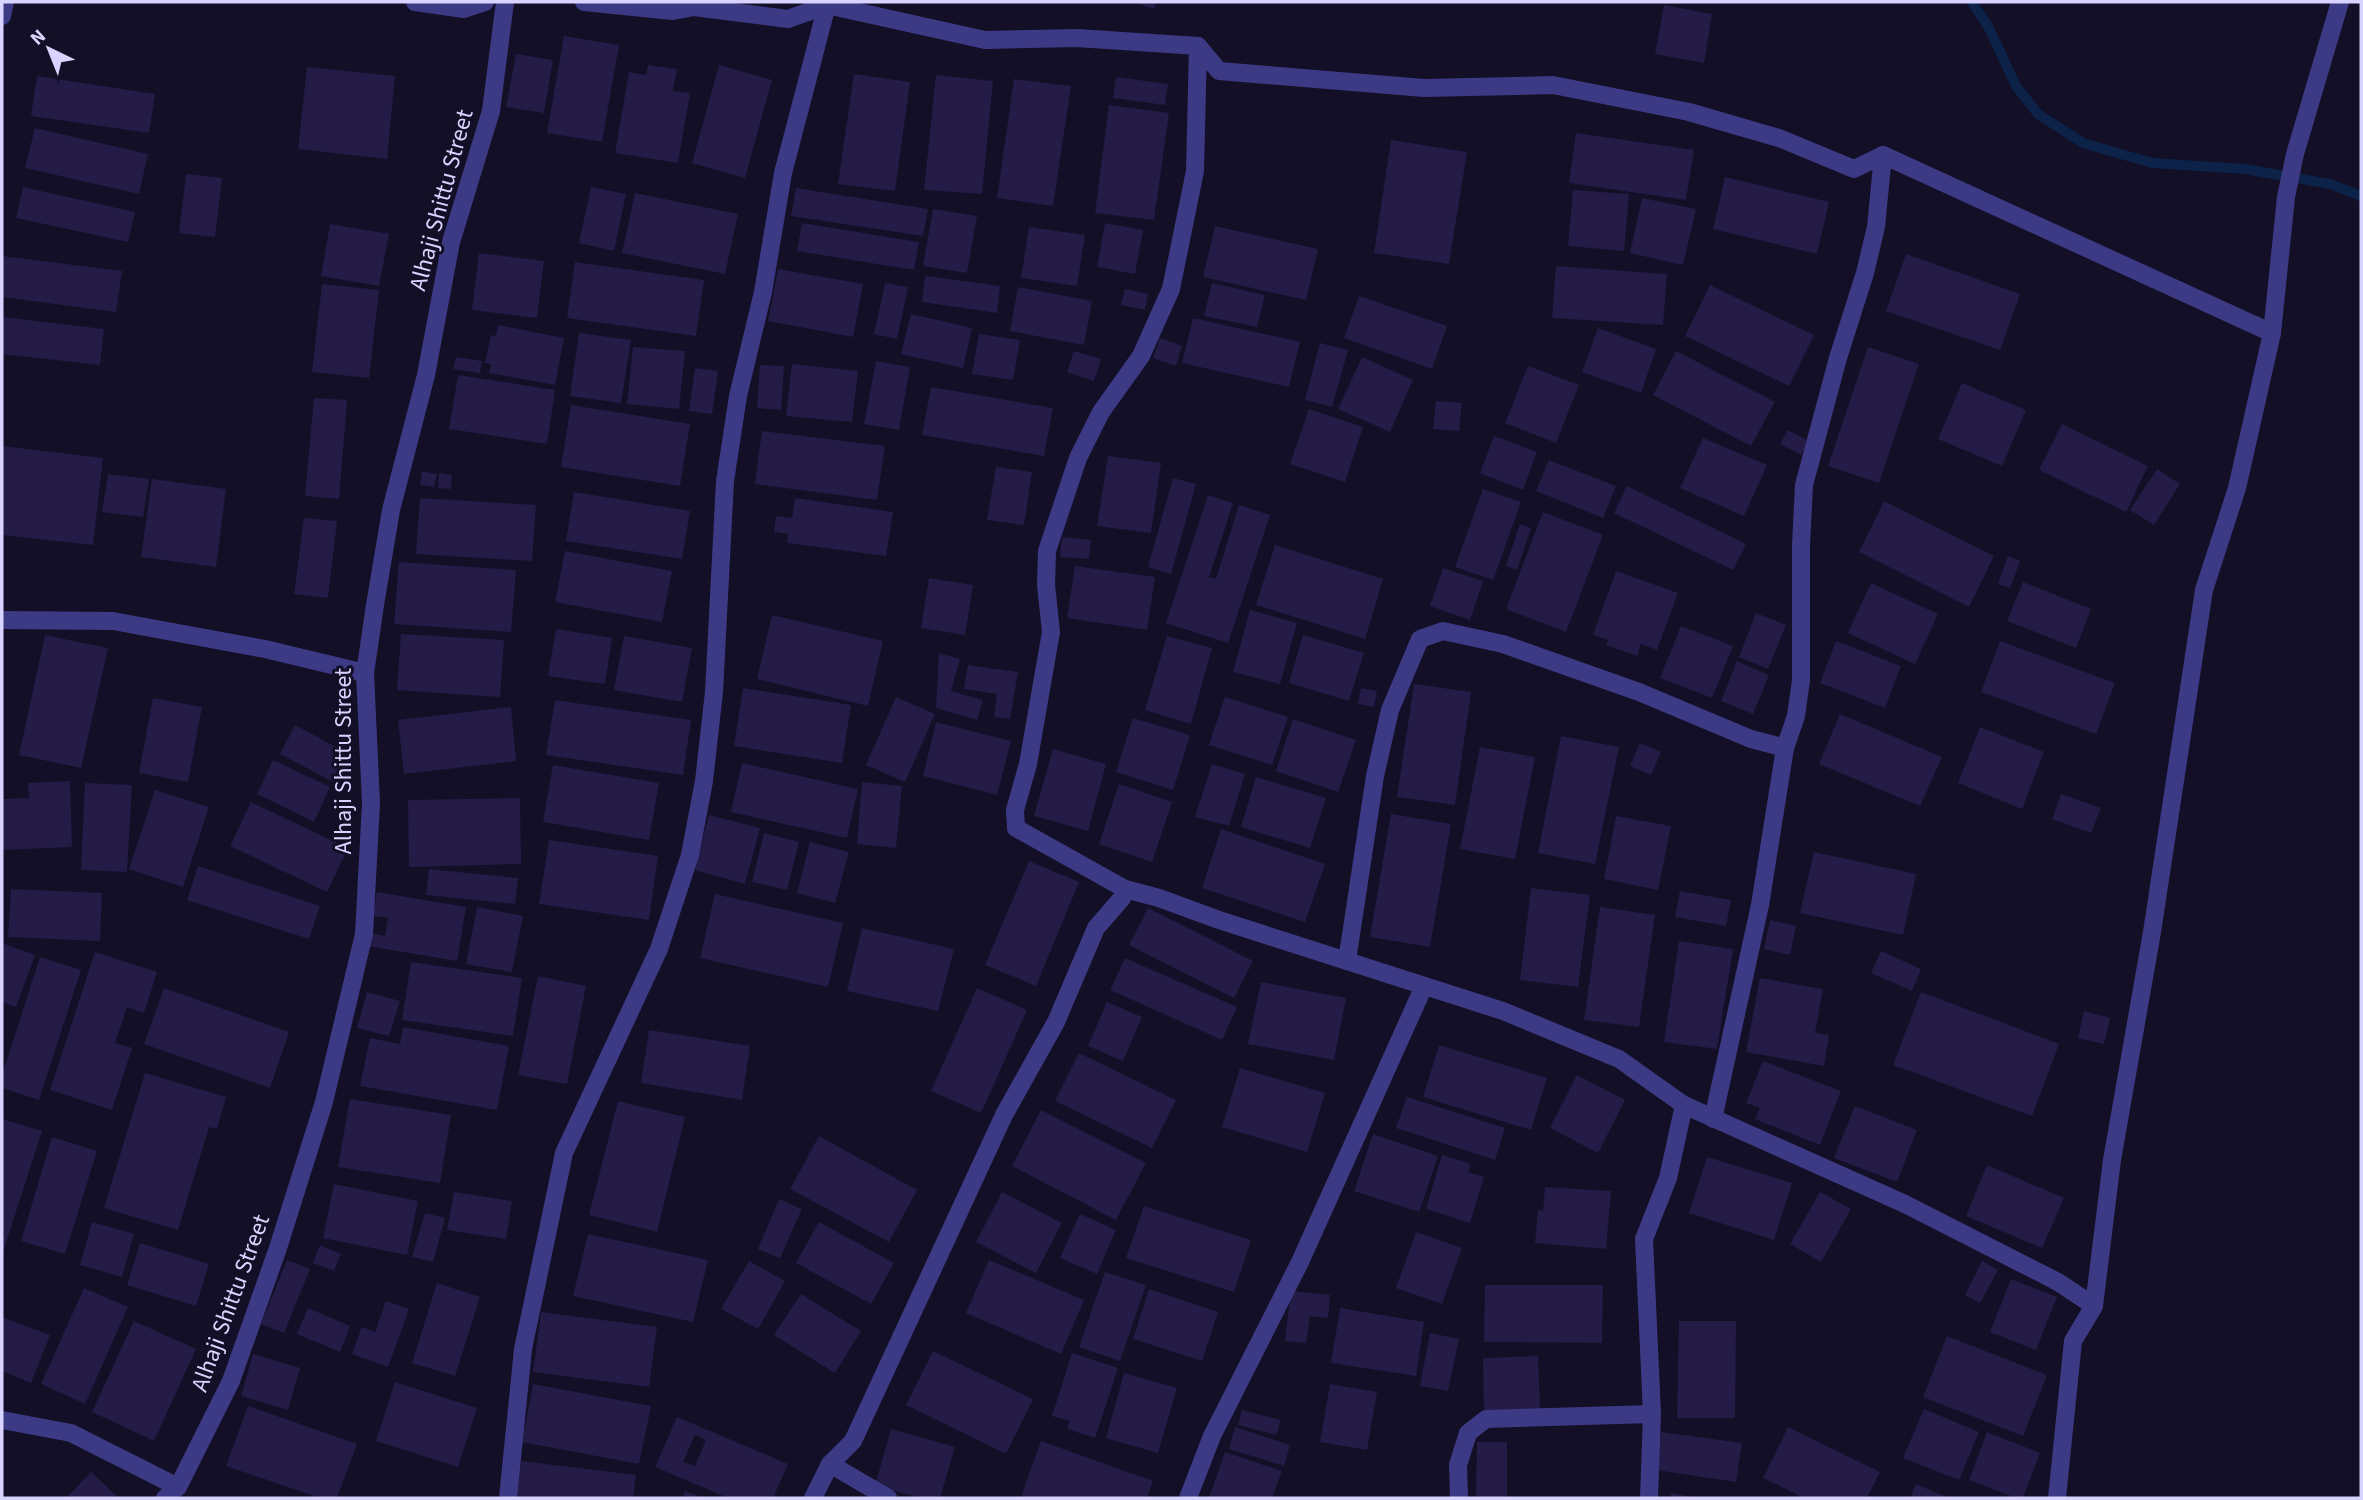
<svg xmlns="http://www.w3.org/2000/svg" width="2363" height="1500" font-family="'Source Sans 3',sans-serif">
<rect width="100%" height="100%" fill="#130f26"/>
<g fill="none" stroke-linecap="round" stroke-linejoin="round">
<polyline stroke="#0c2248" stroke-width="10" points="1972,2 1989,28 2016,86 2038,114 2083,143 2152,163 2245,169 2330,184 2361,196"/>
</g>
<g fill="#241b47" fill-rule="evenodd">
<polygon points="1133,2 1156,2 1154,9"/>
<polygon points="1664,5 1712,14 1704,63 1655,54"/>
<polygon points="564,36 619,45 602,142 547,133"/>
<polygon points="516,54 553,60 544,113 506,107"/>
<polygon points="648,65 677,69 673,91 690,93 678,163 615,153 629,72 646,75"/>
<polygon points="719,65 772,80 745,178 692,163"/>
<polygon points="307,67 395,76 387,159 298,149"/>
<polygon points="854,74 910,82 895,191 838,184"/>
<polygon points="936,75 993,81 982,194 924,190"/>
<polygon points="37,76 155,94 149,133 31,116"/>
<polygon points="1116,77 1168,84 1165,105 1113,98"/>
<polygon points="1014,79 1071,86 1053,206 997,198"/>
<polygon points="1109,105 1169,113 1154,220 1095,213"/>
<polygon points="35,128 148,154 139,194 25,168"/>
<polygon points="1576,133 1694,150 1686,200 1569,183"/>
<polygon points="1391,140 1467,152 1449,264 1374,253"/>
<polygon points="186,174 222,178 215,237 179,233"/>
<polygon points="1725,177 1829,202 1817,254 1713,229"/>
<polygon points="23,187 135,212 128,242 16,218"/>
<polygon points="591,187 626,194 614,251 579,243"/>
<polygon points="796,188 928,209 923,236 791,216"/>
<polygon points="1573,190 1629,194 1624,251 1568,246"/>
<polygon points="635,193 738,214 725,274 622,253"/>
<polygon points="1642,198 1696,209 1683,265 1630,253"/>
<polygon points="933,209 977,216 967,273 923,266"/>
<polygon points="802,223 919,242 914,270 797,251"/>
<polygon points="1105,223 1143,230 1135,274 1097,267"/>
<polygon points="330,224 389,234 379,286 321,276"/>
<polygon points="1215,226 1318,249 1306,300 1203,277"/>
<polygon points="1029,227 1085,235 1077,286 1021,278"/>
<polygon points="479,253 544,261 537,318 472,310"/>
<polygon points="1906,254 2020,294 2000,350 1886,311"/>
<polygon points="2,256 122,271 116,312 2,297"/>
<polygon points="575,262 704,280 696,336 567,318"/>
<polygon points="1556,266 1667,274 1663,325 1552,318"/>
<polygon points="778,269 863,284 853,337 768,321"/>
<polygon points="925,276 1000,286 997,313 922,302"/>
<polygon points="885,283 908,287 897,339 874,334"/>
<polygon points="1212,283 1265,295 1257,327 1204,316"/>
<polygon points="322,284 379,290 369,378 312,372"/>
<polygon points="1710,285 1814,335 1789,386 1685,336"/>
<polygon points="1018,287 1092,301 1084,345 1010,331"/>
<polygon points="1125,289 1148,294 1145,310 1121,305"/>
<polygon points="1359,296 1447,326 1432,369 1344,338"/>
<polygon points="911,314 972,328 963,368 901,354"/>
<polygon points="2,317 104,329 100,365 2,354"/>
<polygon points="1193,318 1300,342 1289,387 1182,363"/>
<polygon points="498,325 564,338 555,385 489,373 491,364 485,363 491,335 496,336"/>
<polygon points="1598,328 1656,349 1641,393 1582,372"/>
<polygon points="579,333 631,340 621,403 570,396"/>
<polygon points="979,334 1020,340 1013,380 972,374"/>
<polygon points="1160,338 1182,346 1176,366 1153,358"/>
<polygon points="1320,343 1348,350 1332,407 1305,400"/>
<polygon points="633,347 685,351 679,409 627,404"/>
<polygon points="1868,347 1919,364 1879,483 1828,466"/>
<polygon points="1074,351 1101,359 1094,381 1067,372"/>
<polygon points="1676,351 1775,402 1751,446 1653,395"/>
<polygon points="456,357 482,361 480,373 453,369"/>
<polygon points="1362,357 1413,380 1390,432 1338,409"/>
<polygon points="876,361 910,367 899,430 864,424"/>
<polygon points="792,364 858,371 852,422 786,416"/>
<polygon points="760,365 784,366 781,410 757,408"/>
<polygon points="1528,366 1579,385 1556,443 1505,423"/>
<polygon points="695,368 718,371 712,414 689,411"/>
<polygon points="458,375 555,390 547,444 449,429"/>
<polygon points="1962,383 2026,410 2002,466 1938,439"/>
<polygon points="931,387 1053,408 1044,456 922,435"/>
<polygon points="314,398 347,400 339,499 305,496"/>
<polygon points="1436,401 1462,403 1459,431 1433,429"/>
<polygon points="571,405 690,424 680,486 561,467"/>
<polygon points="1309,409 1363,427 1345,482 1290,464"/>
<polygon points="2062,424 2148,466 2126,512 2039,470"/>
<polygon points="1788,430 1809,441 1801,455 1780,444"/>
<polygon points="762,431 885,446 877,500 755,484"/>
<polygon points="1494,436 1537,452 1523,490 1480,473"/>
<polygon points="1703,438 1767,465 1744,516 1680,488"/>
<polygon points="2,446 103,458 93,545 2,535"/>
<polygon points="1108,456 1161,463 1151,533 1097,526"/>
<polygon points="1549,460 1616,486 1603,518 1536,491"/>
<polygon points="996,467 1032,472 1024,525 987,520"/>
<polygon points="2157,469 2180,484 2154,525 2130,510"/>
<polygon points="422,471 437,474 434,487 420,485"/>
<polygon points="439,473 452,475 451,489 438,488"/>
<polygon points="108,474 149,479 143,517 102,512"/>
<polygon points="1173,478 1196,484 1171,574 1148,567"/>
<polygon points="152,479 226,489 216,567 141,557"/>
<polygon points="1627,486 1746,544 1733,570 1614,513"/>
<polygon points="1483,489 1521,502 1493,580 1455,567"/>
<polygon points="574,492 690,511 682,559 566,541"/>
<polygon points="1208,495 1233,503 1209,577 1216,579 1239,505 1270,515 1228,643 1166,623"/>
<polygon points="420,498 536,505 532,561 416,554"/>
<polygon points="795,498 893,512 886,556 787,543 788,534 774,532 776,516 792,518"/>
<polygon points="1884,501 1994,556 1969,607 1859,552"/>
<polygon points="1543,512 1603,535 1566,632 1506,609"/>
<polygon points="304,518 337,521 328,598 294,594"/>
<polygon points="1520,524 1531,528 1517,570 1506,566"/>
<polygon points="1062,537 1091,540 1089,559 1060,557"/>
<polygon points="1275,545 1383,579 1365,639 1256,605"/>
<polygon points="565,551 672,571 662,622 555,602"/>
<polygon points="2008,556 2020,561 2010,588 1998,584"/>
<polygon points="399,562 516,570 511,632 394,624"/>
<polygon points="1075,566 1155,577 1147,630 1067,618"/>
<polygon points="1443,568 1483,581 1470,620 1430,606"/>
<polygon points="1616,571 1678,593 1657,650 1641,644 1637,656 1606,645 1608,640 1593,635"/>
<polygon points="929,578 973,585 965,635 921,628"/>
<polygon points="2023,582 2091,609 2076,648 2007,621"/>
<polygon points="1871,583 1938,614 1915,664 1848,633"/>
<polygon points="1250,610 1297,623 1280,684 1233,672"/>
<polygon points="1756,613 1786,625 1768,669 1739,657"/>
<polygon points="772,615 883,641 868,706 757,679"/>
<polygon points="1681,626 1733,646 1712,698 1660,678"/>
<polygon points="556,629 612,638 605,684 548,676"/>
<polygon points="401,634 504,640 500,697 397,690"/>
<polygon points="45,635 108,648 81,768 19,755"/>
<polygon points="1303,635 1364,653 1349,701 1289,683"/>
<polygon points="624,636 692,648 682,702 614,690"/>
<polygon points="1167,636 1212,648 1191,724 1145,710"/>
<polygon points="1836,641 1901,666 1885,708 1820,683"/>
<polygon points="2000,641 2115,683 2096,734 1981,692"/>
<polygon points="939,653 960,659 951,691 983,700 977,720 936,708"/>
<polygon points="1737,661 1769,675 1753,714 1721,701"/>
<polygon points="968,665 1018,672 1010,719 994,717 997,694 964,689"/>
<polygon points="1414,684 1471,692 1455,805 1397,797"/>
<polygon points="743,688 851,705 842,763 734,746"/>
<polygon points="1361,688 1377,691 1374,707 1358,704"/>
<polygon points="896,697 935,714 905,782 866,765"/>
<polygon points="1225,697 1288,717 1272,765 1209,745"/>
<polygon points="153,698 202,707 188,782 139,773"/>
<polygon points="555,700 691,720 683,775 546,755"/>
<polygon points="511,707 516,761 404,774 398,720"/>
<polygon points="1840,714 1942,757 1920,806 1819,764"/>
<polygon points="1133,718 1190,735 1173,790 1116,772"/>
<polygon points="1293,719 1356,740 1338,792 1276,771"/>
<polygon points="936,722 1011,741 997,795 923,776"/>
<polygon points="295,725 351,755 335,783 280,754"/>
<polygon points="1980,727 2044,752 2022,809 1958,783"/>
<polygon points="1561,736 1619,747 1595,864 1538,853"/>
<polygon points="1640,743 1661,752 1651,775 1630,766"/>
<polygon points="1480,747 1535,757 1515,859 1460,849"/>
<polygon points="1053,749 1106,764 1088,831 1034,816"/>
<polygon points="273,760 330,787 314,822 257,794"/>
<polygon points="742,763 858,789 847,838 731,812"/>
<polygon points="1212,764 1245,774 1229,826 1195,817"/>
<polygon points="553,765 659,783 649,840 543,822"/>
<polygon points="1256,777 1326,798 1310,848 1241,827"/>
<polygon points="70,781 72,847 2,850 2,799 29,798 28,783"/>
<polygon points="862,782 902,786 896,848 857,844"/>
<polygon points="85,783 132,785 127,872 81,870"/>
<polygon points="1119,784 1172,802 1152,862 1099,844"/>
<polygon points="155,790 209,807 183,887 129,869"/>
<polygon points="2061,794 2101,808 2091,833 2052,819"/>
<polygon points="520,798 521,864 409,867 408,800"/>
<polygon points="251,802 348,848 327,892 230,846"/>
<polygon points="1391,814 1451,824 1430,947 1370,937"/>
<polygon points="709,815 760,828 745,884 695,870"/>
<polygon points="1616,816 1671,826 1658,890 1604,879"/>
<polygon points="1221,829 1325,864 1305,922 1202,888"/>
<polygon points="764,833 799,842 787,890 752,882"/>
<polygon points="549,840 658,856 649,920 539,904"/>
<polygon points="810,842 849,852 835,903 797,893"/>
<polygon points="1814,852 1916,874 1903,935 1800,913"/>
<polygon points="1029,861 1079,882 1036,986 985,965"/>
<polygon points="198,866 320,906 309,939 187,900"/>
<polygon points="429,869 518,878 515,904 426,895"/>
<polygon points="1531,888 1590,895 1578,987 1520,980"/>
<polygon points="11,889 102,893 100,941 8,937"/>
<polygon points="1680,891 1731,900 1726,926 1675,917"/>
<polygon points="377,892 466,907 457,961 367,946 369,933 385,936 388,918 373,916"/>
<polygon points="715,894 843,923 828,987 700,958"/>
<polygon points="477,907 523,916 512,972 466,964"/>
<polygon points="1600,907 1655,915 1639,1027 1584,1020"/>
<polygon points="1148,908 1253,961 1234,998 1129,945"/>
<polygon points="1770,920 1796,926 1790,955 1764,949"/>
<polygon points="862,928 954,949 938,1011 847,991"/>
<polygon points="1679,941 1733,949 1717,1049 1664,1042"/>
<polygon points="2,943 35,955 16,1007 2,1002"/>
<polygon points="1881,951 1921,969 1912,991 1871,973"/>
<polygon points="95,952 157,972 144,1013 127,1007 115,1043 132,1048 112,1110 50,1090"/>
<polygon points="40,957 81,970 39,1100 2,1088 2,1075"/>
<polygon points="1125,958 1237,1007 1222,1040 1110,990"/>
<polygon points="411,962 522,978 513,1036 402,1020"/>
<polygon points="538,976 586,986 567,1084 518,1075"/>
<polygon points="1760,978 1823,989 1815,1033 1829,1035 1824,1066 1746,1052"/>
<polygon points="1261,982 1346,998 1334,1060 1248,1044"/>
<polygon points="164,988 289,1032 270,1088 144,1044"/>
<polygon points="977,988 1027,1010 981,1113 931,1091"/>
<polygon points="367,992 400,1001 389,1036 357,1028"/>
<polygon points="1921,992 2059,1044 2032,1116 1893,1065"/>
<polygon points="1107,1002 1142,1017 1123,1061 1088,1046"/>
<polygon points="2084,1011 2110,1018 2104,1044 2078,1038"/>
<polygon points="403,1027 509,1046 497,1110 360,1086 370,1038 400,1044"/>
<polygon points="649,1030 750,1046 742,1100 641,1083"/>
<polygon points="1439,1045 1547,1078 1531,1130 1423,1097"/>
<polygon points="1079,1053 1176,1100 1152,1148 1055,1101"/>
<polygon points="1763,1061 1841,1091 1820,1145 1755,1119 1760,1108 1746,1103"/>
<polygon points="1240,1068 1325,1093 1307,1152 1222,1127"/>
<polygon points="145,1073 226,1097 217,1129 209,1127 178,1230 104,1208"/>
<polygon points="1577,1075 1625,1100 1598,1153 1550,1128"/>
<polygon points="1407,1097 1505,1128 1495,1160 1396,1128"/>
<polygon points="350,1099 451,1115 440,1183 338,1167"/>
<polygon points="618,1101 685,1117 657,1232 589,1215"/>
<polygon points="1855,1106 1917,1130 1897,1182 1834,1158"/>
<polygon points="1041,1110 1146,1163 1116,1220 1012,1166"/>
<polygon points="2,1119 42,1131 2,1255"/>
<polygon points="1373,1134 1438,1156 1419,1212 1354,1191"/>
<polygon points="819,1136 917,1190 889,1242 790,1189"/>
<polygon points="52,1137 97,1151 65,1254 21,1241"/>
<polygon points="1442,1155 1471,1164 1468,1172 1484,1177 1470,1223 1426,1209"/>
<polygon points="1707,1157 1792,1183 1774,1240 1689,1213"/>
<polygon points="1987,1165 2064,1198 2042,1248 1966,1216"/>
<polygon points="334,1184 418,1201 407,1255 323,1238"/>
<polygon points="1545,1187 1611,1191 1606,1249 1535,1243 1538,1210 1543,1211"/>
<polygon points="454,1192 512,1201 506,1239 447,1230"/>
<polygon points="1002,1192 1062,1223 1036,1273 976,1242"/>
<polygon points="1820,1192 1851,1209 1821,1262 1790,1244"/>
<polygon points="779,1199 802,1209 780,1258 758,1249"/>
<polygon points="1144,1206 1251,1240 1234,1292 1126,1258"/>
<polygon points="425,1213 445,1218 433,1262 412,1257"/>
<polygon points="1080,1214 1116,1230 1097,1274 1060,1258"/>
<polygon points="92,1222 134,1234 122,1277 80,1265"/>
<polygon points="819,1222 894,1263 871,1304 796,1263"/>
<polygon points="1416,1232 1462,1248 1442,1304 1396,1288"/>
<polygon points="588,1234 708,1260 693,1322 573,1296"/>
<polygon points="140,1243 209,1264 196,1306 127,1285"/>
<polygon points="320,1245 341,1254 334,1271 313,1263"/>
<polygon points="287,1260 310,1269 284,1333 261,1324"/>
<polygon points="989,1260 1084,1300 1061,1354 966,1313"/>
<polygon points="749,1261 785,1281 758,1329 721,1309"/>
<polygon points="1982,1261 1998,1270 1980,1303 1965,1295"/>
<polygon points="1105,1272 1146,1285 1120,1361 1079,1347"/>
<polygon points="2011,1279 2057,1297 2036,1350 1990,1332"/>
<polygon points="437,1283 480,1297 455,1376 412,1363"/>
<polygon points="1485,1285 1603,1285 1602,1343 1484,1342"/>
<polygon points="84,1288 128,1307 85,1404 41,1384"/>
<polygon points="1149,1289 1218,1312 1202,1361 1133,1339"/>
<polygon points="1291,1291 1330,1295 1328,1318 1310,1316 1306,1343 1285,1341"/>
<polygon points="801,1294 861,1331 835,1373 774,1335"/>
<polygon points="386,1301 409,1309 388,1367 352,1354 362,1327 375,1332"/>
<polygon points="308,1308 350,1326 340,1352 297,1334"/>
<polygon points="1340,1308 1424,1322 1416,1376 1331,1363"/>
<polygon points="541,1312 657,1327 649,1387 533,1372"/>
<polygon points="2,1317 50,1335 31,1383 2,1371"/>
<polygon points="134,1321 196,1349 154,1441 92,1412"/>
<polygon points="1679,1321 1736,1321 1735,1418 1677,1418"/>
<polygon points="1430,1333 1459,1339 1448,1391 1420,1386"/>
<polygon points="1947,1336 2047,1375 2023,1436 1923,1397"/>
<polygon points="933,1351 1033,1399 1006,1454 906,1405"/>
<polygon points="1072,1353 1118,1368 1095,1438 1067,1429 1070,1421 1052,1416"/>
<polygon points="253,1354 300,1368 288,1410 241,1396"/>
<polygon points="1538,1356 1540,1409 1484,1411 1483,1358"/>
<polygon points="1124,1373 1177,1388 1158,1453 1106,1438"/>
<polygon points="395,1382 477,1408 458,1467 376,1441"/>
<polygon points="533,1384 651,1406 639,1464 522,1442"/>
<polygon points="1330,1384 1377,1392 1367,1450 1320,1442"/>
<polygon points="248,1406 357,1444 337,1498 320,1498 226,1466"/>
<polygon points="1924,1409 1979,1432 1959,1480 1903,1458"/>
<polygon points="1242,1410 1281,1420 1276,1435 1238,1425"/>
<path d="M677,1417l111,47 -15,34h-45l-73,-31zM695,1435l11,5 -11,26 -12,-4z"/>
<polygon points="1235,1427 1290,1445 1284,1466 1229,1449"/>
<polygon points="1788,1427 1880,1472 1867,1498 1804,1498 1763,1478"/>
<polygon points="891,1429 955,1447 940,1498 921,1498 875,1486"/>
<polygon points="1661,1432 1742,1443 1736,1482 1656,1470"/>
<polygon points="1987,1432 2040,1453 2023,1498 2016,1498 1969,1480"/>
<polygon points="1041,1441 1153,1481 1147,1498 1021,1497"/>
<polygon points="1477,1442 1507,1442 1507,1498 1476,1498"/>
<polygon points="1225,1452 1282,1471 1272,1498 1209,1498"/>
<polygon points="521,1461 636,1475 633,1498 517,1498"/>
<polygon points="91,1472 119,1498 66,1498"/>
<polygon points="1916,1484 1949,1498 1910,1498"/>
<polygon points="685,1491 703,1498 682,1498"/>
<polygon points="1671,1493 1693,1497 1693,1498 1670,1498"/>
</g>
<g fill="none" stroke-linecap="round" stroke-linejoin="round">
<g stroke="#3d3a85" stroke-width="18">
<polyline points="415,2 464,9 485,2"/>
<polyline points="584,2 673,11 694,7 788,19 827,5 985,40 1077,38 1198,46 1195,171 1171,289 1141,356 1101,412 1078,458 1047,551 1046,585 1051,632 1028,764 1015,810 1016,828 1125,889"/>
<polyline points="2,16 5,2"/>
<polyline points="1198,46 1219,71 1424,88 1553,85 1689,112 1779,138 1854,169 1883,155 2272,333"/>
<polyline points="2,620 113,621 265,649 365,673"/>
<polyline points="1347,961 1375,776 1390,710 1420,639 1443,631 1503,644 1639,692 1751,739 1785,748"/>
<polyline points="1713,1119 1760,905 1785,748 1796,716 1801,680 1801,545 1804,485 1838,358 1865,273 1876,227 1883,155"/>
<polyline points="2094,1306 2112,1160 2152,932 2204,590 2237,488 2272,333 2286,197 2295,154 2340,2"/>
<polyline points="2,1420 71,1433 178,1487"/>
<polyline points="830,1464 888,1498"/>
<polyline points="165,1498 178,1487 231,1381 278,1248 324,1102 364,934 371,803 365,673 375,605 391,510 426,375 451,242 491,111 505,2"/>
<polyline points="508,1498 523,1349 564,1153 659,949 690,855 704,781 714,692 725,481 738,396 763,292 783,173 827,5"/>
<polyline points="813,1498 830,1464 853,1441 1004,1115 1056,1022 1096,928 1122,898 1125,889 1159,898 1219,920 1503,1011 1619,1059 1684,1105 1905,1204 2058,1282 2094,1306 2073,1341 2057,1498"/>
<polyline points="1188,1498 1212,1436 1300,1262 1424,986"/>
<polyline points="1459,1498 1458,1465 1468,1433 1486,1419 1652,1414"/>
<polyline points="1649,1498 1652,1414 1644,1239 1668,1178 1684,1105"/>
</g>
</g>
<g text-anchor="middle" stroke-width="6" stroke-linejoin="round" paint-order="stroke">
<g font-size="24" fill="#d9d4ff" stroke="#130f26">
<text transform="translate(441 200) rotate(-75)" y="8">Alhaji Shittu Street</text>
<text transform="translate(343 761) rotate(-90)" y="8">Alhaji Shittu Street</text>
<text transform="translate(230 1303) rotate(-70)" y="8">Alhaji Shittu Street</text>
</g>
</g>
<rect width="2363" height="1500" fill="none" stroke="#d9d4ff" stroke-width="7"/>
<g transform="translate(49 49) rotate(317)" stroke="#130f26" stroke-width="5" paint-order="stroke">
<path d="M0-5L12 26L0 18L-12 26Z" fill="#d9d4ff"/>
<text y="-10" font-size="19" font-weight="bold" text-anchor="middle" fill="#d9d4ff">N</text>
</g>
</svg>
